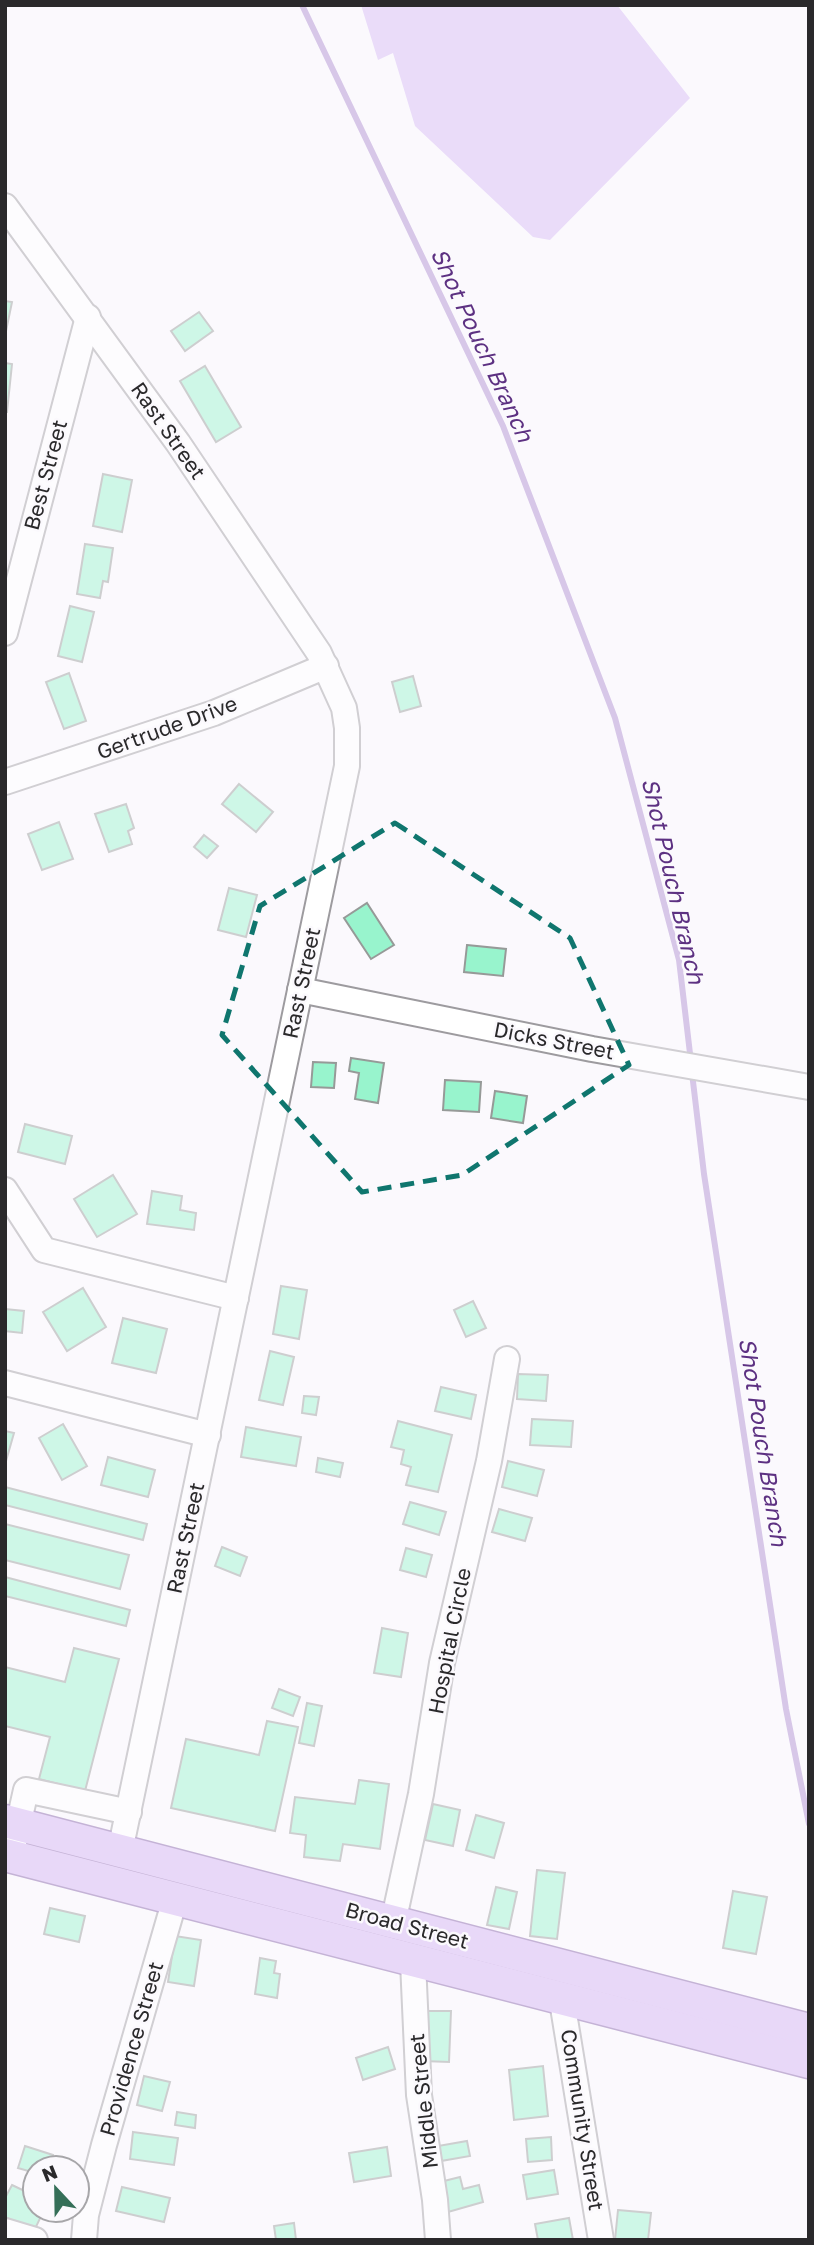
<svg xmlns="http://www.w3.org/2000/svg" width="814" height="2245" font-family="'Golos Text',sans-serif">
<rect width="100%" height="100%" fill="#fbf9fd"/>
<polygon fill="#d4b8f4" points="361,5 617,5 690,98 550,240 533,237 415,126 393,53 378,60"/>
<g fill="none" stroke-linecap="round" stroke-linejoin="round">
<g stroke="#ab8ace" stroke-width="6">
<polyline points="302,5 503,426 615,718 679,960 691,1062"/>
<polyline points="692,1073 704,1174 786,1709 809,1824"/>
</g>
</g>
<g fill="#98f4cd" stroke="#969a98" stroke-width="2">
<polygon points="5,301 12,302 5,336"/>
<polygon points="199,312 213,331 185,351 171,331"/>
<polygon points="5,363 12,364 7,412 5,412"/>
<polygon points="205,366 241,427 216,442 180,381"/>
<polygon points="103,474 132,480 122,532 93,526"/>
<polygon points="85,544 113,548 108,582 103,581 100,598 77,594"/>
<polygon points="70,606 94,612 82,662 58,656"/>
<polygon points="69,673 86,721 64,729 46,682"/>
<polygon points="413,676 421,706 400,712 392,682"/>
<polygon points="239,784 273,812 256,832 222,804"/>
<polygon points="126,804 134,828 128,831 132,844 109,852 95,814"/>
<polygon points="59,822 73,859 42,870 28,834"/>
<polygon points="204,835 218,846 207,858 194,847"/>
<polygon points="229,888 257,895 246,937 218,930"/>
<polygon points="367,903 394,945 371,959 344,918"/>
<polygon points="467,945 506,949 503,976 464,972"/>
<polygon points="351,1058 384,1063 378,1103 355,1099 359,1073 349,1071"/>
<polygon points="313,1062 336,1063 334,1088 311,1087"/>
<polygon points="445,1080 481,1082 479,1112 443,1110"/>
<polygon points="495,1091 527,1096 523,1123 491,1118"/>
<polygon points="25,1124 72,1136 65,1164 18,1152"/>
<polygon points="113,1175 137,1214 97,1237 74,1199"/>
<polygon points="152,1191 182,1196 180,1210 196,1213 194,1230 147,1224"/>
<polygon points="281,1286 307,1290 299,1339 273,1334"/>
<polygon points="83,1288 106,1327 67,1351 43,1312"/>
<polygon points="473,1301 486,1328 466,1337 454,1310"/>
<polygon points="5,1309 24,1311 22,1333 5,1331"/>
<polygon points="123,1318 167,1329 156,1373 112,1363"/>
<polygon points="270,1351 294,1357 283,1405 259,1400"/>
<polygon points="518,1374 548,1375 546,1401 517,1399"/>
<polygon points="441,1387 476,1395 471,1419 435,1411"/>
<polygon points="304,1396 319,1397 316,1415 302,1413"/>
<polygon points="532,1419 573,1421 571,1447 530,1445"/>
<polygon points="398,1421 452,1435 438,1492 406,1485 411,1467 401,1464 404,1450 391,1447"/>
<polygon points="63,1424 87,1466 62,1480 39,1438"/>
<polygon points="246,1427 301,1437 296,1466 241,1457"/>
<polygon points="5,1431 14,1433 6,1461 5,1460"/>
<polygon points="108,1457 155,1470 148,1497 101,1485"/>
<polygon points="318,1458 343,1463 340,1477 316,1472"/>
<polygon points="508,1461 544,1470 537,1496 502,1487"/>
<polygon points="5,1487 147,1524 143,1540 5,1505"/>
<polygon points="410,1502 446,1512 439,1535 403,1524"/>
<polygon points="499,1509 532,1518 525,1541 492,1532"/>
<polygon points="5,1524 129,1555 120,1589 5,1560"/>
<polygon points="222,1547 247,1557 240,1576 215,1566"/>
<polygon points="406,1548 432,1555 426,1577 400,1570"/>
<polygon points="5,1577 130,1610 126,1626 5,1596"/>
<polygon points="382,1628 408,1633 401,1677 374,1673"/>
<polygon points="74,1648 119,1659 85,1791 39,1779 50,1737 5,1726 5,1667 65,1682"/>
<polygon points="279,1689 300,1697 293,1716 272,1708"/>
<polygon points="307,1703 322,1706 314,1746 299,1743"/>
<polygon points="267,1721 298,1727 275,1831 171,1808 186,1739 259,1755"/>
<polygon points="359,1780 389,1784 380,1849 343,1844 340,1861 304,1857 306,1835 290,1833 295,1797 355,1804"/>
<polygon points="433,1804 460,1810 453,1846 425,1840"/>
<polygon points="476,1815 504,1823 494,1858 466,1850"/>
<polygon points="537,1870 565,1873 557,1939 530,1936"/>
<polygon points="496,1887 517,1892 509,1929 487,1925"/>
<polygon points="733,1891 767,1897 756,1954 723,1948"/>
<polygon points="50,1908 85,1916 79,1942 44,1934"/>
<polygon points="175,1936 201,1940 194,1986 168,1982"/>
<polygon points="260,1958 276,1961 274,1973 280,1974 277,1998 255,1994"/>
<polygon points="424,2011 451,2011 449,2062 423,2061"/>
<polygon points="388,2047 395,2069 363,2080 356,2058"/>
<polygon points="543,2066 548,2116 514,2120 509,2070"/>
<polygon points="144,2076 170,2082 162,2111 137,2105"/>
<polygon points="177,2112 196,2115 195,2128 175,2125"/>
<polygon points="133,2132 178,2138 174,2165 130,2159"/>
<polygon points="551,2137 552,2160 528,2162 526,2139"/>
<polygon points="467,2141 470,2156 441,2161 438,2146"/>
<polygon points="25,2146 53,2155 49,2168 35,2168 35,2173 18,2168"/>
<polygon points="387,2147 391,2176 354,2182 349,2153"/>
<polygon points="554,2170 558,2194 527,2199 523,2175"/>
<polygon points="460,2177 463,2189 479,2185 483,2202 448,2212 440,2182"/>
<polygon points="12,2185 35,2196 35,2210 44,2210 34,2231 5,2217 5,2198"/>
<polygon points="122,2187 170,2198 164,2222 116,2211"/>
<polygon points="618,2210 651,2213 648,2240 615,2240"/>
<polygon points="569,2218 573,2240 538,2240 535,2224"/>
<polygon points="294,2223 296,2240 276,2240 274,2226"/>
</g>
<g fill="none" stroke-linecap="round" stroke-linejoin="round">
<defs>
<g id="minor">
<polyline points="5,206 178,443 319,653 344,708 347,728 347,766 120,1851"/>
<polyline points="5,633 88,317"/>
<polyline points="5,782 214,713 326,666"/>
<polyline points="300,990 592,1049 809,1087"/>
<polyline points="5,1190 44,1250 236,1298"/>
<polyline points="5,1383 208,1435"/>
<polyline points="15,1839 26,1790 129,1812"/>
<polyline points="393,1923 421,1794 442,1663 489,1461 507,1359"/>
<polyline points="413,1962 419,2095 435,2200 438,2240"/>
<polyline points="562,2001 601,2240"/>
<polyline points="5,2231 35,2240"/>
<polyline points="84,2240 86,2215 104,2145 175,1899"/>
</g>
<g id="major">
<polyline points="5,1821 809,2030"/>
<polyline points="5,1855 809,2062"/>
</g>
</defs>
<use href="#minor" stroke="#9d9b9f" stroke-width="28"/>
<use href="#major" stroke="#825ea6" stroke-width="35"/>
<use href="#minor" stroke="#fff" stroke-width="24"/>
<use href="#major" stroke="#d1aff1" stroke-width="32"/>
</g>
<path d="M0 0H814V2245H0ZM395,823l175,115 59,127 -167,110 -100,17 -140,-157 38,-129z" fill="#fbf9fd" fill-opacity=".55" fill-rule="evenodd"/>
<path fill="none" stroke="#0f766e" stroke-width="5" stroke-dasharray="14 9" stroke-linejoin="round" d="M395,823l175,115 59,127 -167,110 -100,17 -140,-157 38,-129z"/>
<g text-anchor="middle" stroke-width="5" stroke-linejoin="round" paint-order="stroke">
<g font-size="21" fill="#2a292b" stroke="#fbf9fd">
<text transform="translate(168 431) rotate(55)" y="7">Rast Street</text>
<text transform="translate(46 475) rotate(-75)" y="7">Best Street</text>
<text transform="translate(167 728) rotate(-20)" y="7">Gertrude Drive</text>
<text transform="translate(302 983) rotate(-78)" y="7">Rast Street</text>
<text transform="translate(554 1041) rotate(11)" y="7">Dicks Street</text>
<text transform="translate(186 1538) rotate(-78)" y="7">Rast Street</text>
<text transform="translate(450 1641) rotate(-79)" y="7">Hospital Circle</text>
<text transform="translate(407 1926) rotate(15)" y="7">Broad Street</text>
<text transform="translate(132 2049) rotate(-74)" y="7">Providence Street</text>
<text transform="translate(424 2101) rotate(-96)" y="7">Middle Street</text>
<text transform="translate(582 2120) rotate(81)" y="7">Community Street</text>
</g>
<g font-size="23" font-style="italic" fill="#5d3182" stroke="#fbf9fd">
<text transform="translate(482 345) rotate(65)" y="8">Shot Pouch Branch</text>
<text transform="translate(673 881) rotate(77)" y="8">Shot Pouch Branch</text>
<text transform="translate(763 1442) rotate(81)" y="8">Shot Pouch Branch</text>
</g>
</g>
<rect width="814" height="2245" fill="none" stroke="#2a292b" stroke-width="14"/>
<g transform="translate(56 2189) rotate(338)"><circle r="33" fill="#fbf9fd" stroke="#a7a6a9" stroke-width="2"/>
<path d="M0-5L12 26L0 18L-12 26Z" fill="#356f58"/>
<text y="-10" font-size="19" font-weight="bold" text-anchor="middle" fill="#2a292b">N</text>
</g>
</svg>
